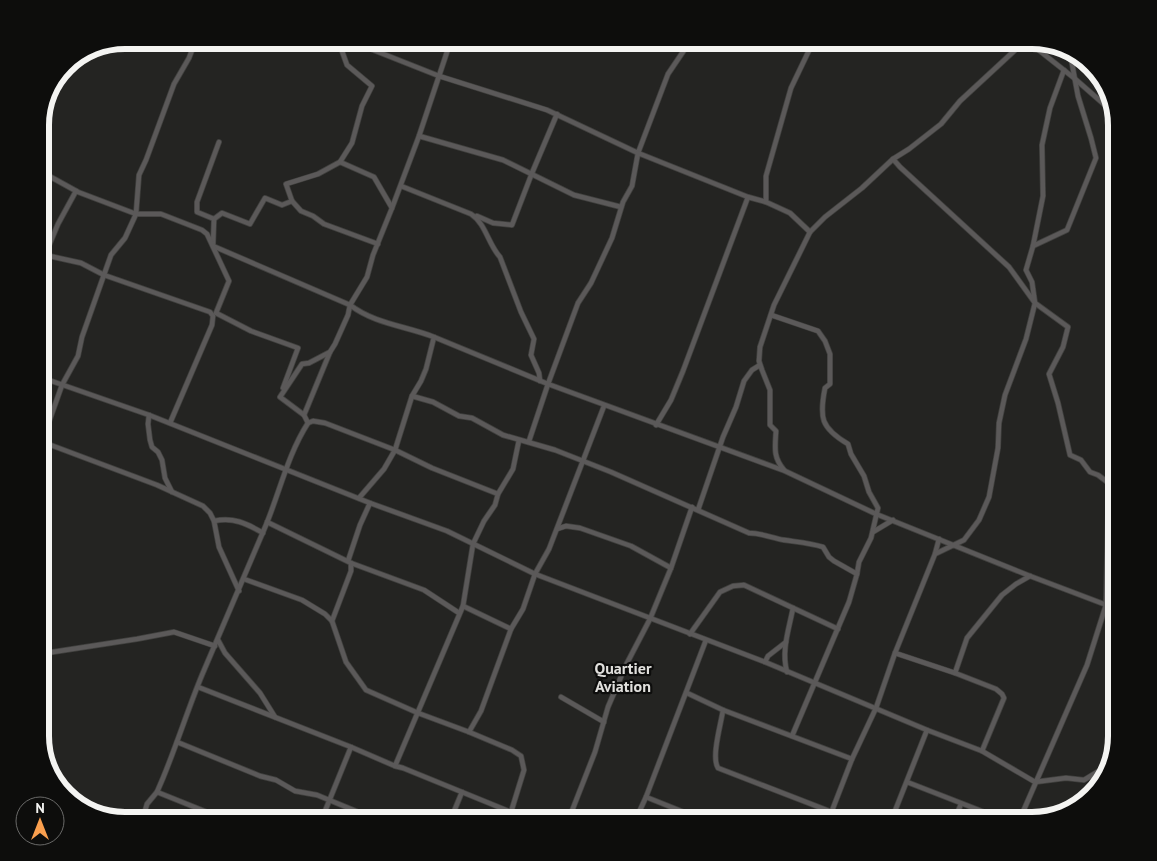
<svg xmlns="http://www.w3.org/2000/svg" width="1157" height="861" font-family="'PT Sans',sans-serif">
<rect width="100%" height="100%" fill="#242422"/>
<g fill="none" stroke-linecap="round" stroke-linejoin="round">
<defs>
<g id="street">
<polyline points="348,40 439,76 547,110 638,153 668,74 691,40"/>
<polyline points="1019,40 1036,48 1074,78 1114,113"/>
<polyline points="419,136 503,160 574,195 621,207"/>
<path d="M219,142l-22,60v10l17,7 -1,27 137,59c25,19 56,21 84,32l-8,32 -5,12 -9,15 -17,54 -11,19 -25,29"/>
<polyline points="40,171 78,192 136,214 161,214 202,230 207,234 229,281 216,313 251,331 298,348 283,388"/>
<path d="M401,186l70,28c15,10 17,30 29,43l21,55 13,27 -3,16 8,18 1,8"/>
<polyline points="292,201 301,211 313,216 324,224 378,244"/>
<polyline points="766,202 748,197 638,153 632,186 623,202 612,238 591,283 578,303 548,384 785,471 876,514 1030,576 1117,609"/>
<polyline points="392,208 419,136 451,40"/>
<polyline points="477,216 493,223 512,225 532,173 557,114"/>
<polyline points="214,219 222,213 250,224 265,198 282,205 292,201 286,184 318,174 340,162"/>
<polyline points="810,232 790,213 766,202 766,176 791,88 814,40"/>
<polyline points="1033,246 1067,230 1096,158 1091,138 1078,96 1070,53"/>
<polyline points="45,255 81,263 104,275 210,312 213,316 212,325 170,423"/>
<polyline points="40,273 45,255 58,224 76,191"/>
<path d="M771,315l47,16 7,10 5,13v30l-5,4c-6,30 -4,40 23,56l3,10 13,22 5,16 9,16 -7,30 -12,24 -2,12 -8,28 -57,134"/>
<polyline points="434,337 548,384 529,441"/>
<polyline points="40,377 149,415 370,503 447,531 535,574 765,662 927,730 982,751 1035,782 1066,778 1084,780 1107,766"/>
<path d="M412,396l21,6 26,14 13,2 31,17 52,15 56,22 138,61c12,0 23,5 35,7 13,2 26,3 39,7l6,10 5,4 23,13"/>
<polyline points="149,415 148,424 150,440 152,447 158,452 162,460 165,478 172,492"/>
<polyline points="304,415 280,397 302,364 309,363 330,352 335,344 348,315 350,305 367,277 373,255 392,208 374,177 340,162 352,143 362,106 372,86 347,65 338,40"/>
<polyline points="308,423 313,421 325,423 395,450 432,468 498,494"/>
<polyline points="656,425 671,400 683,371 748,197"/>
<polyline points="40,441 157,485 203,506 210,513 214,521 219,547 239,591"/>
<polyline points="40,447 62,385 78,356 82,337 111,255 125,238 136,214 139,175 146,160 174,84 189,58 196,40"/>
<path d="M784,470c-11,-13 -9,-22 -8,-39l-6,-6v-35l-8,-20 -3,-9 1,-14 14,-42 36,-73 15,-15 37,-29 31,-29 16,-10 32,-25 19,-23 66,-61"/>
<polyline points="698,510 723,437 736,407 744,381 752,370 760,365"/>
<path d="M214,521c19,-4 32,2 49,12"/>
<polyline points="267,522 351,563 351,571 332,621"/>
<polyline points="557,529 566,526 580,528 631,546 671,568"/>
<polyline points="873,532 893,520"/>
<polyline points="935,554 939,539"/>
<polyline points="348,561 360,525 370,503"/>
<polyline points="351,563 424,590 459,613"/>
<polyline points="244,579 302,600 325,614 332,621 346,662 366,690 418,713 469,732"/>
<polyline points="463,606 511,629"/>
<polyline points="690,634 720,592 733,586 744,585 838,629"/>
<polyline points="218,640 225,653 260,693 275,717"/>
<polyline points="895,653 955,673 996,689 1002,694 1004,698 982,751"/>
<polyline points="40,654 137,639 174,632 215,646"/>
<polyline points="765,662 768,656 786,642"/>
<path d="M787,672c-6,-21 2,-43 6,-64"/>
<polyline points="955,673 967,638 1002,595 1016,584 1030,576"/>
<polyline points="198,687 351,747 395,766 403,768 533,821"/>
<polyline points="687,693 723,710 852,759"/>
<polyline points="561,697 604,722"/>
<path d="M723,710c-2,14 -12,47 -5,58l137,53"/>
<polyline points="177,742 260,776 276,780 295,791 317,795 380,821"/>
<polyline points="395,766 463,606 473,544 484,521 495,505 498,494 513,469 519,440"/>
<polyline points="907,782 1007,821"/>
<polyline points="157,792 229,821"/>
<polyline points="646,797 706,821"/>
<polyline points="511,812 524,770 521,756 512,750 469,732 481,711 511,629 523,609 535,574 549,549 604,406"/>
<path d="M142,821l5,-17 10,-12 6,-14c14,-34 25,-69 39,-103 21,-50 43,-100 64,-150 14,-34 22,-71 42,-102l-4,-8 26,-63"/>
<polyline points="321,821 351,747"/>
<polyline points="450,821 462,792"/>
<polyline points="568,821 595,752 608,707 626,665 650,619 671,568 692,507"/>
<polyline points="635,821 646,797 706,640"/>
<polyline points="828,821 852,759 876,708 895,653 935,554 964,540 979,520 989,497 998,448 999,423 1005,395 1026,339 1035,303 1009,267 900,167 893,159"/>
<polyline points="891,821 927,730"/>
<polyline points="954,821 961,804"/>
<polyline points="1019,821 1087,665 1106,605 1108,513 1112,496 1110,484 1098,475 1090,472 1081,460 1070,455 1058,403 1049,374 1063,347 1068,327 1035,303 1032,282 1026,270 1033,246 1043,196 1042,145 1050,108 1064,70"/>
</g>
</defs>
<use href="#street" stroke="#41413f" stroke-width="6"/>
<use href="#street" stroke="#5b5959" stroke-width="4.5"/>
</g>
<g text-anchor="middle" stroke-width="4.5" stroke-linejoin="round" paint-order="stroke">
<g font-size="16" font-weight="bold" fill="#e1e0dd" stroke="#0d0d0c">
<text x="623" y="674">Quartier<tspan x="623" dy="18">Aviation</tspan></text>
</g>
</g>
<path d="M0 0H1157V861H0ZM125 49H1032A76 76 0 0 1 1108 125V736A76 76 0 0 1 1032 812H125A76 76 0 0 1 49 736V125A76 76 0 0 1 125 49Z" fill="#0d0d0c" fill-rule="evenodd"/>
<path fill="none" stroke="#f4f4f2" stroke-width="6" d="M125 49H1032A76 76 0 0 1 1108 125V736A76 76 0 0 1 1032 812H125A76 76 0 0 1 49 736V125A76 76 0 0 1 125 49Z"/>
<g transform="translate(40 821)"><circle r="24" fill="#0d0d0c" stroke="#696968"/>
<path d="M0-4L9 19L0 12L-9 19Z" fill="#fa9f4e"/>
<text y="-8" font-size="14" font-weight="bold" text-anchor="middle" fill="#f4f4f2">N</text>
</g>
</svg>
